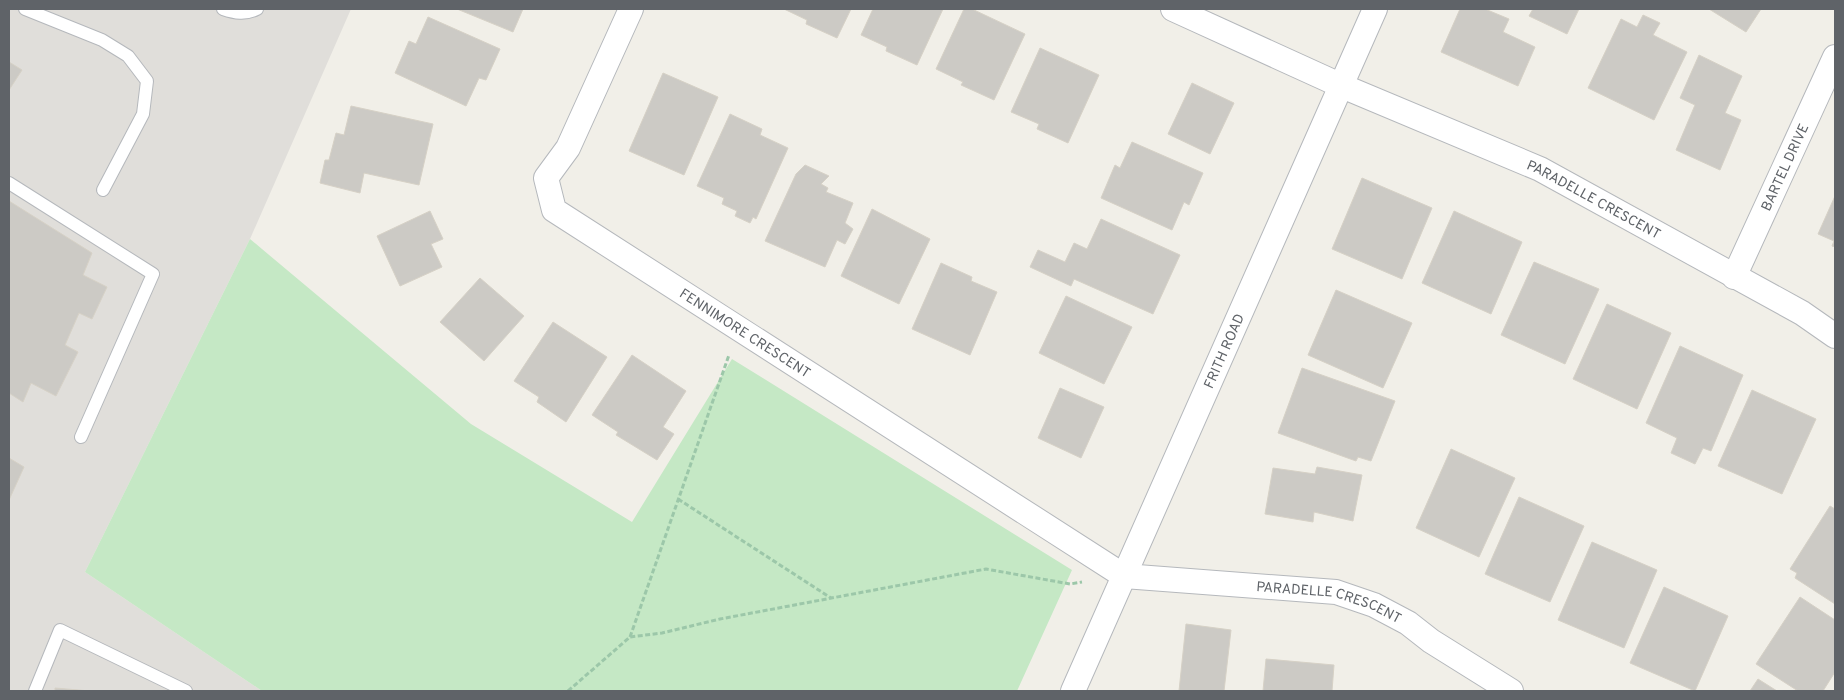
<svg xmlns="http://www.w3.org/2000/svg" width="1844" height="700" font-family="Overpass,sans-serif">
<rect width="100%" height="100%" fill="#f1efe8"/>
<polygon fill="#e0deda" points="9,9 351,9 250,239 85,572 262,691 9,691"/>
<polygon fill="#c5e8c5" points="250,239 471,424 632,522 732,359 1072,570 1017,691 262,691 85,572"/>
<g fill="#cccac5" stroke="#d6d1c6">
<polygon points="457,9 523,9 513,32"/>
<polygon points="784,9 851,9 837,38 806,24 807,20"/>
<polygon points="873,9 943,9 917,65 886,51 887,47 861,35"/>
<polygon points="964,9 972,9 1025,34 994,100 961,85 963,82 936,69"/>
<polygon points="1460,9 1485,9 1509,19 1503,32 1535,47 1518,86 1441,52"/>
<polygon points="1533,9 1579,9 1567,34 1529,16"/>
<polygon points="1709,9 1761,9 1746,32"/>
<polygon points="1643,15 1660,23 1653,35 1687,52 1654,120 1588,88 1621,19 1637,27"/>
<polygon points="428,17 500,49 486,80 479,78 466,106 395,73 409,41 416,44"/>
<polygon points="1040,48 1099,75 1068,143 1037,129 1039,124 1011,112"/>
<polygon points="1699,55 1742,76 1725,113 1741,120 1720,170 1676,150 1695,105 1680,98"/>
<polygon points="9,62 22,70 9,90"/>
<polygon points="663,73 718,97 684,175 629,151"/>
<polygon points="1192,83 1234,103 1210,154 1168,134"/>
<polygon points="351,106 433,124 419,185 364,173 360,193 320,183 325,160 329,160 336,133 344,135"/>
<polygon points="730,114 762,129 760,135 788,148 756,219 753,217 750,223 735,216 737,211 722,204 724,198 697,186"/>
<polygon points="1132,142 1203,173 1189,205 1184,202 1172,230 1101,198 1115,165 1120,168"/>
<polygon points="805,165 829,176 821,184 828,188 826,192 853,203 845,223 853,229 845,244 837,240 825,267 765,241 796,174"/>
<polygon points="1362,178 1432,208 1402,279 1332,249"/>
<polygon points="1835,196 1835,247 1832,246 1834,241 1818,234"/>
<polygon points="9,201 92,253 83,275 107,287 92,319 79,313 65,345 78,352 56,396 31,383 23,402 9,393"/>
<polygon points="872,209 930,239 899,304 841,276"/>
<polygon points="430,211 443,239 431,244 442,267 400,286 377,236"/>
<polygon points="1454,211 1522,242 1491,314 1422,283"/>
<polygon points="1101,219 1180,255 1153,314 1074,279 1071,286 1030,267 1038,250 1065,262 1074,243 1087,249"/>
<polygon points="1534,262 1599,289 1565,364 1501,335"/>
<polygon points="941,263 972,277 971,281 997,292 970,355 912,329"/>
<polygon points="480,278 524,316 484,361 440,322"/>
<polygon points="1336,290 1412,323 1383,388 1308,355"/>
<polygon points="1066,296 1132,327 1104,384 1039,353"/>
<polygon points="1607,304 1671,333 1637,409 1573,379"/>
<polygon points="553,322 607,357 566,422 537,402 539,397 514,381"/>
<polygon points="1680,346 1743,375 1711,451 1703,448 1695,464 1671,453 1677,438 1646,423"/>
<polygon points="632,355 686,391 663,427 674,434 657,460 616,435 618,432 592,415"/>
<polygon points="1302,368 1395,401 1371,461 1358,457 1356,461 1278,433"/>
<polygon points="1060,388 1104,407 1081,458 1038,438"/>
<polygon points="1752,390 1816,419 1782,494 1718,466"/>
<polygon points="1451,449 1515,478 1479,557 1416,528"/>
<polygon points="9,458 24,467 9,500"/>
<polygon points="1317,467 1362,475 1353,521 1314,512 1313,522 1265,514 1273,468 1315,474"/>
<polygon points="1519,497 1584,526 1550,602 1485,574"/>
<polygon points="1830,506 1835,509 1835,604 1795,578 1797,573 1790,569"/>
<polygon points="1592,542 1657,570 1624,648 1558,620"/>
<polygon points="1664,587 1728,616 1695,691 1630,663"/>
<polygon points="1800,597 1835,620 1835,672 1823,691 1798,691 1756,664"/>
<polygon points="1186,624 1231,630 1224,691 1179,691"/>
<polygon points="1266,659 1334,665 1332,691 1263,691"/>
<polygon points="1758,679 1777,691 1750,691"/>
<polygon points="55,688 90,691 55,691"/>
</g>
<g fill="none" stroke-linecap="round" stroke-linejoin="round">
<defs>
<g id="service">
<polyline points="25,9 102,40 128,56 147,81 143,114 103,190"/>
<path d="M223,9c12,4 22,6 34,0"/>
<polyline points="9,183 153,274 81,437"/>
<polyline points="35,691 60,630 186,691"/>
</g>
<g id="minor">
<path id="s1" d="M631,9l-63,139 -22,30 8,32 570,366 212,16 38,13 34,18 23,18 80,50"/>
<path id="s2" d="M1173,9l169,77 198,83 262,144 33,23"/>
<path id="s3" d="M1734,277l101,-220"/>
<path id="s4" d="M1073,691l302,-682"/>
</g>
</defs>
<use href="#service" stroke="#b5b8bc" stroke-width="14"/>
<use href="#minor" stroke="#b5b8bc" stroke-width="26"/>
<g stroke="#9cc7a9" stroke-width="3" stroke-dasharray="5 2.5" stroke-linecap="butt">
<polyline points="678,499 831,598"/>
<polyline points="630,637 729,355"/>
<polyline points="568,691 630,637 662,633 720,619 986,569 1070,584 1082,582"/>
</g>
<use href="#service" stroke="#fff" stroke-width="12"/>
<use href="#minor" stroke="#fff" stroke-width="24"/>
</g>
<g text-anchor="middle" stroke-width="4" stroke-linejoin="round" paint-order="stroke">
<g font-size="14" fill="#5f6368" stroke="#fff">
<text dy="5" stroke="none"><textPath href="#s3" startOffset="121">BARTEL DRIVE</textPath></text>
<text dy="5" stroke="none"><textPath href="#s2" startOffset="462">PARADELLE CRESCENT</textPath></text>
<text dy="5" stroke="none"><textPath href="#s1" startOffset="450">FENNIMORE CRESCENT</textPath></text>
<text dy="5" stroke="none"><textPath href="#s4" startOffset="372">FRITH ROAD</textPath></text>
<text dy="5" stroke="none"><textPath href="#s1" startOffset="1108">PARADELLE CRESCENT</textPath></text>
</g>
</g>
<rect width="1844" height="700" fill="none" stroke="#5f6368" stroke-width="20"/>
</svg>
